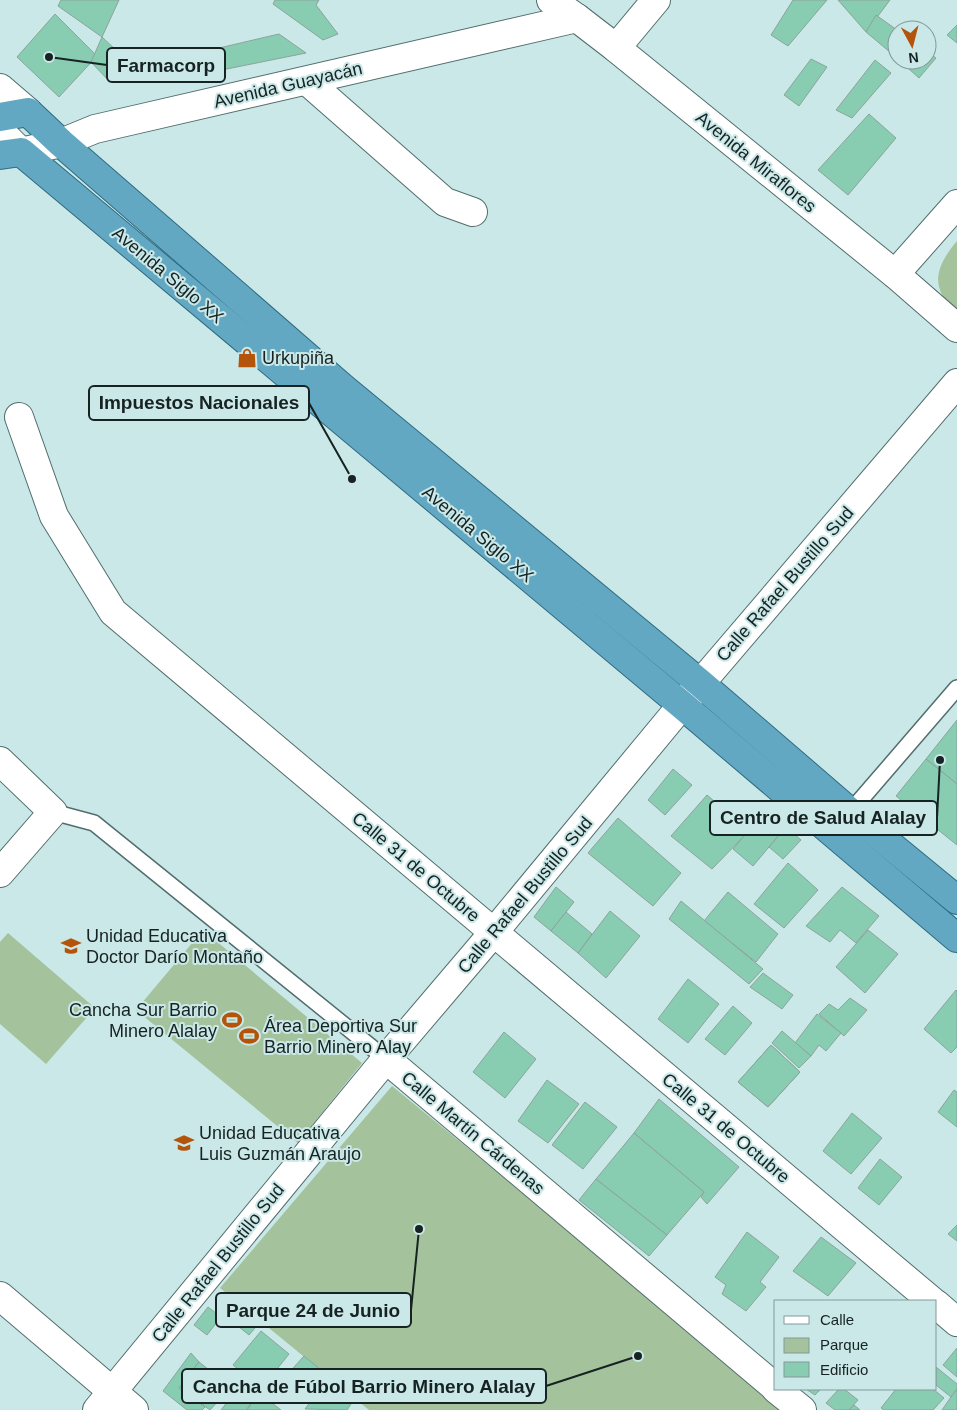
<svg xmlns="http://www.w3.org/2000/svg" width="957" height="1410" font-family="Helvetica,sans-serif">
<rect width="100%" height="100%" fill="#cae8e8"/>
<g fill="#a4c29b">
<path d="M957,241v71c-29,-24 -21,-46 0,-71z"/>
<polygon points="203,930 362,1063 298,1143 136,1010"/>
<polygon points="8,933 95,1008 46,1064 0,1024 0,942"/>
<polygon points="392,1086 788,1410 369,1410 220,1288"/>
</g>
<g fill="#88ccb2" stroke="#8ca49a">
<polygon points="61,0 119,0 102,37 58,6"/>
<polygon points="275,0 319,0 316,5 338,34 323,40 273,4"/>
<polygon points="793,0 827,0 788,46 771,35"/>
<polygon points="838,0 890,0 866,32"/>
<polygon points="55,14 97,56 59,97 17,57"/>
<polygon points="876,15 897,30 897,58 866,32"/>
<polygon points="957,25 957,43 947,35"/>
<polygon points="279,34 306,53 212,72 202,52"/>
<polygon points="102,37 133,66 110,82 91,62"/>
<polygon points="927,52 936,58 919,78 899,60 927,60"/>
<polygon points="811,59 827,67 799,106 784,95"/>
<polygon points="875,60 891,73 852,118 836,110"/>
<polygon points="869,114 896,138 848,195 818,170"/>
<polygon points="957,720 957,784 926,759"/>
<polygon points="926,759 957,784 957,845 896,796"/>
<polygon points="673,769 692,785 665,815 648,800"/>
<polygon points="707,795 749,831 712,869 671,836"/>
<polygon points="769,806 790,822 753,866 733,849"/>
<polygon points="618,818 681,873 653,906 588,853"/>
<polygon points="786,827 801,840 783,859 769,847"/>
<polygon points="788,863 818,890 784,928 754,904"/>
<polygon points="556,887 574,902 551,931 534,917"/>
<polygon points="842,887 879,916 856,943 840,930 830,942 806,926"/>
<polygon points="728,892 778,934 756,962 704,921"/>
<polygon points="681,901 763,969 749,984 669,919"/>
<polygon points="610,911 640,936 606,978 578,953"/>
<polygon points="566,912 592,934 578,953 551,931"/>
<polygon points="868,930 898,954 865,993 836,967"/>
<polygon points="763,973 793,995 782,1009 750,987"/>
<polygon points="688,979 719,1004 688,1043 658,1019"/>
<polygon points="956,990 957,991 957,1047 951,1053 924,1029"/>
<polygon points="850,998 867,1010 844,1036 819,1014 829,1004 838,1010"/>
<polygon points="733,1006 752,1023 725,1055 705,1039"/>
<polygon points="817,1014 841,1033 826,1051 819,1045 811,1056 795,1043"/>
<polygon points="782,1031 811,1056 799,1068 772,1043"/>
<polygon points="504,1032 536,1059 505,1098 473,1072"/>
<polygon points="771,1045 800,1072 768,1107 738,1082"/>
<polygon points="771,1045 800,1072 768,1107 738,1082"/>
<polygon points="547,1080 579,1104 548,1143 518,1121"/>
<polygon points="954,1090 957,1092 957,1127 938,1112"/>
<polygon points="659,1099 739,1167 707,1204 701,1197 704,1192 634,1133"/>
<polygon points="585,1102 617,1127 583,1169 552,1145"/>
<polygon points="852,1113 882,1138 851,1174 823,1151"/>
<polygon points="634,1133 704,1192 667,1235 596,1179"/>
<polygon points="880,1159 902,1177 879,1205 858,1188"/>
<polygon points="596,1179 667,1235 649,1256 579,1200"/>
<polygon points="957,1225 957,1241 948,1234"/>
<polygon points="747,1232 779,1257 760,1282 766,1287 746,1311 722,1294 726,1285 715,1277"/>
<polygon points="821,1237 856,1263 828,1296 793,1271"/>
<polygon points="240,1304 261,1321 249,1335 228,1318"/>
<polygon points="208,1307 221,1317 207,1335 194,1325"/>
<polygon points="261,1331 289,1354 262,1388 233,1365"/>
<polygon points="957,1348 957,1377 943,1365"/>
<polygon points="191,1353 199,1362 179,1388 205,1407 202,1410 187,1410 163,1391"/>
<polygon points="304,1356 355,1398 347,1410 305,1409 314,1397 286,1376"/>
<polygon points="199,1362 231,1387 210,1410 179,1388"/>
<polygon points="936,1367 957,1384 957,1389 951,1397 936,1385"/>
<polygon points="243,1382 259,1393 246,1410 221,1410"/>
<polygon points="806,1389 821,1389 815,1395"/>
<polygon points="839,1389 844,1389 858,1400 849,1410 835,1410 826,1403"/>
<polygon points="896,1389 933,1389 944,1398 933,1410 884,1410 881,1408"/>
<polygon points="957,1389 957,1410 942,1410 951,1397"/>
<polygon points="259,1393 281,1410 247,1410"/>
<polygon points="854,1405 860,1410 849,1410"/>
</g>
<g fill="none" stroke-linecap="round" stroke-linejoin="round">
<defs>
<g id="service">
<polyline points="53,812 94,823 386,1059"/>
<polyline points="850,812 957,688"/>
</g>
<g id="minor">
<polyline points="616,48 656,0"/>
<polyline points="307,81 445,202 473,212"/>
<polyline points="0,88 28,112"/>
<polyline points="0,131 21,152"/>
<polyline points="19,417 54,516 113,612 932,1301"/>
<polyline points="386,1059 776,1388"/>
<polyline points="0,1296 134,1410"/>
<polyline points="936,1304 957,1322"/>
<polyline points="776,1389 802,1410"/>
<polyline points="97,1410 386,1059 494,932 682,705 957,383"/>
</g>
<g id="tertiary">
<polyline points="551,0 577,18 616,48 895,274 957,328"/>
<polyline points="21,152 61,143 95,129 577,18"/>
<polyline points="895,274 957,204"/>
<polyline points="0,761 53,812 0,873"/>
</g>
<g id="trunk">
<polyline points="0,117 28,112 61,143 343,388 700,683 850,812 957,900"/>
<polyline points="0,155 21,152 682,705 957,938"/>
</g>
</defs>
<use href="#service" stroke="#526d6d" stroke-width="18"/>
<use href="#minor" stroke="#526d6d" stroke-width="30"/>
<use href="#tertiary" stroke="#526d6d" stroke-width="30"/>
<use href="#trunk" stroke="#2f6b81" stroke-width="30"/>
<use href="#service" stroke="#fff" stroke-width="15"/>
<use href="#minor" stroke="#fff" stroke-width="28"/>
<use href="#tertiary" stroke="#fff" stroke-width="28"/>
<use href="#trunk" stroke="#63a8c3" stroke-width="28"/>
</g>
<defs>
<symbol id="shop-bare" viewBox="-9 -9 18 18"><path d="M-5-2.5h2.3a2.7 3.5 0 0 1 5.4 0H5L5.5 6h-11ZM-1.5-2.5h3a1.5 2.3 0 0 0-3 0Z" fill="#b3540a" stroke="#cae8e8" stroke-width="2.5" paint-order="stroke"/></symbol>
<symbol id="school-bare" viewBox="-9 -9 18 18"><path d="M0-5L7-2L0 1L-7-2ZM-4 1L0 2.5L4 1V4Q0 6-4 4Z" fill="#b3540a" stroke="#cae8e8" stroke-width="2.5" paint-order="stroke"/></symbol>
<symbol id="stadium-bare" viewBox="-9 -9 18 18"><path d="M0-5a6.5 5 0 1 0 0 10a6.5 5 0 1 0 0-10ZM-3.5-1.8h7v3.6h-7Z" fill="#b3540a" stroke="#cae8e8" stroke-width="2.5" paint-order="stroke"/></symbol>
</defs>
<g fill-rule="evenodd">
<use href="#shop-bare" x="233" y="344" width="28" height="28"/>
<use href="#school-bare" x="57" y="932" width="28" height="28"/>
<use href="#stadium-bare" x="218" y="1006" width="28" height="28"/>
<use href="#stadium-bare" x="235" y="1022" width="28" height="28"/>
<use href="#school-bare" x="170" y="1129" width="28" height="28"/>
</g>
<g text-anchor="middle" stroke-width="4" stroke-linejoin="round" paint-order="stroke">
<g font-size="18" fill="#172222" stroke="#cae8e8">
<text transform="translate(288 85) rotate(-13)" y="6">Avenida Guayacán</text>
<text transform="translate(756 162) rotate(39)" y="6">Avenida Miraflores</text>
<text transform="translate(168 275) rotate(40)" y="6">Avenida Siglo XX</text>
<text transform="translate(478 534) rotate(40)" y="6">Avenida Siglo XX</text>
<text transform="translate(785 584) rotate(-49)" y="6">Calle Rafael Bustillo Sud</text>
<text transform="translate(416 867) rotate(40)" y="6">Calle 31 de Octubre</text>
<text transform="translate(525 895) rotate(-50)" y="6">Calle Rafael Bustillo Sud</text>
<text transform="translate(726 1128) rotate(40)" y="6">Calle 31 de Octubre</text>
<text transform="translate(473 1133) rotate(40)" y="6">Calle Martín Cárdenas</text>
<text transform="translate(218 1263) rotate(-51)" y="6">Calle Rafael Bustillo Sud</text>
</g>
<g font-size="18" fill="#172222" stroke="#cae8e8" text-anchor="start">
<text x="262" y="364">Urkupiña</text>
<text x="86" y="942">Unidad Educativa<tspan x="86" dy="21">Doctor Darío Montaño</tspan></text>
<text x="217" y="1016" text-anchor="end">Cancha Sur Barrio<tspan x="217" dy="21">Minero Alalay</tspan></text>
<text x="264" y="1032">Área Deportiva Sur<tspan x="264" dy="21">Barrio Minero Alay</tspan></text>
<text x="199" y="1139">Unidad Educativa<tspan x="199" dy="21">Luis Guzmán Araujo</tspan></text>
</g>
</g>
<path fill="none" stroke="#172222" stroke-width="2" d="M49 57L107 65M352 479L309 403M940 760L937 818M419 1229L411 1310M638 1356L546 1386"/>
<g fill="#172222" stroke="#cae8e8" stroke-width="2">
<circle cx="49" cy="57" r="5"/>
<circle cx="352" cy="479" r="5"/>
<circle cx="940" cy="760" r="5"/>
<circle cx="419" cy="1229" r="5"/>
<circle cx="638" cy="1356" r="5"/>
</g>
<g fill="#cae8e8" stroke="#172222" stroke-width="2">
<rect x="107" y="48" width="118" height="34" rx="5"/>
<rect x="89" y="386" width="220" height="34" rx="5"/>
<rect x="710" y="801" width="227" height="34" rx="5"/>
<rect x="216" y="1293" width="195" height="34" rx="5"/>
<rect x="182" y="1369" width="364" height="34" rx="5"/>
</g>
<g font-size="19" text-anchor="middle" font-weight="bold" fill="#172222">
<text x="166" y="72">Farmacorp</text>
<text x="199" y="409">Impuestos Nacionales</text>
<text x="823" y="824">Centro de Salud Alalay</text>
<text x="313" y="1317">Parque 24 de Junio</text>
<text x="364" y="1393">Cancha de Fúbol Barrio Minero Alalay</text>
</g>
<rect x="774" y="1300" width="162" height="90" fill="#cae8e8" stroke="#829999"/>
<rect x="784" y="1316" width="25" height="8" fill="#ffffff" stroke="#829999"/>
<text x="820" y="1325" font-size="15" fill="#172222">Calle</text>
<rect x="784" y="1338" width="25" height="15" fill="#a4c29b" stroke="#829999"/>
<text x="820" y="1350" font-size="15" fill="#172222">Parque</text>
<rect x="784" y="1362" width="25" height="15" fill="#88ccb2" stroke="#829999"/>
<text x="820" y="1375" font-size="15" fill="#172222">Edificio</text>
<g transform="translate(912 45) rotate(173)"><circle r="24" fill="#cae8e8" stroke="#829999"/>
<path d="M0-4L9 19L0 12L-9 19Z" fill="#b3540a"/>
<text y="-8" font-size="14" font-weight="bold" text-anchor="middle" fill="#172222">N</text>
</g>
</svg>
